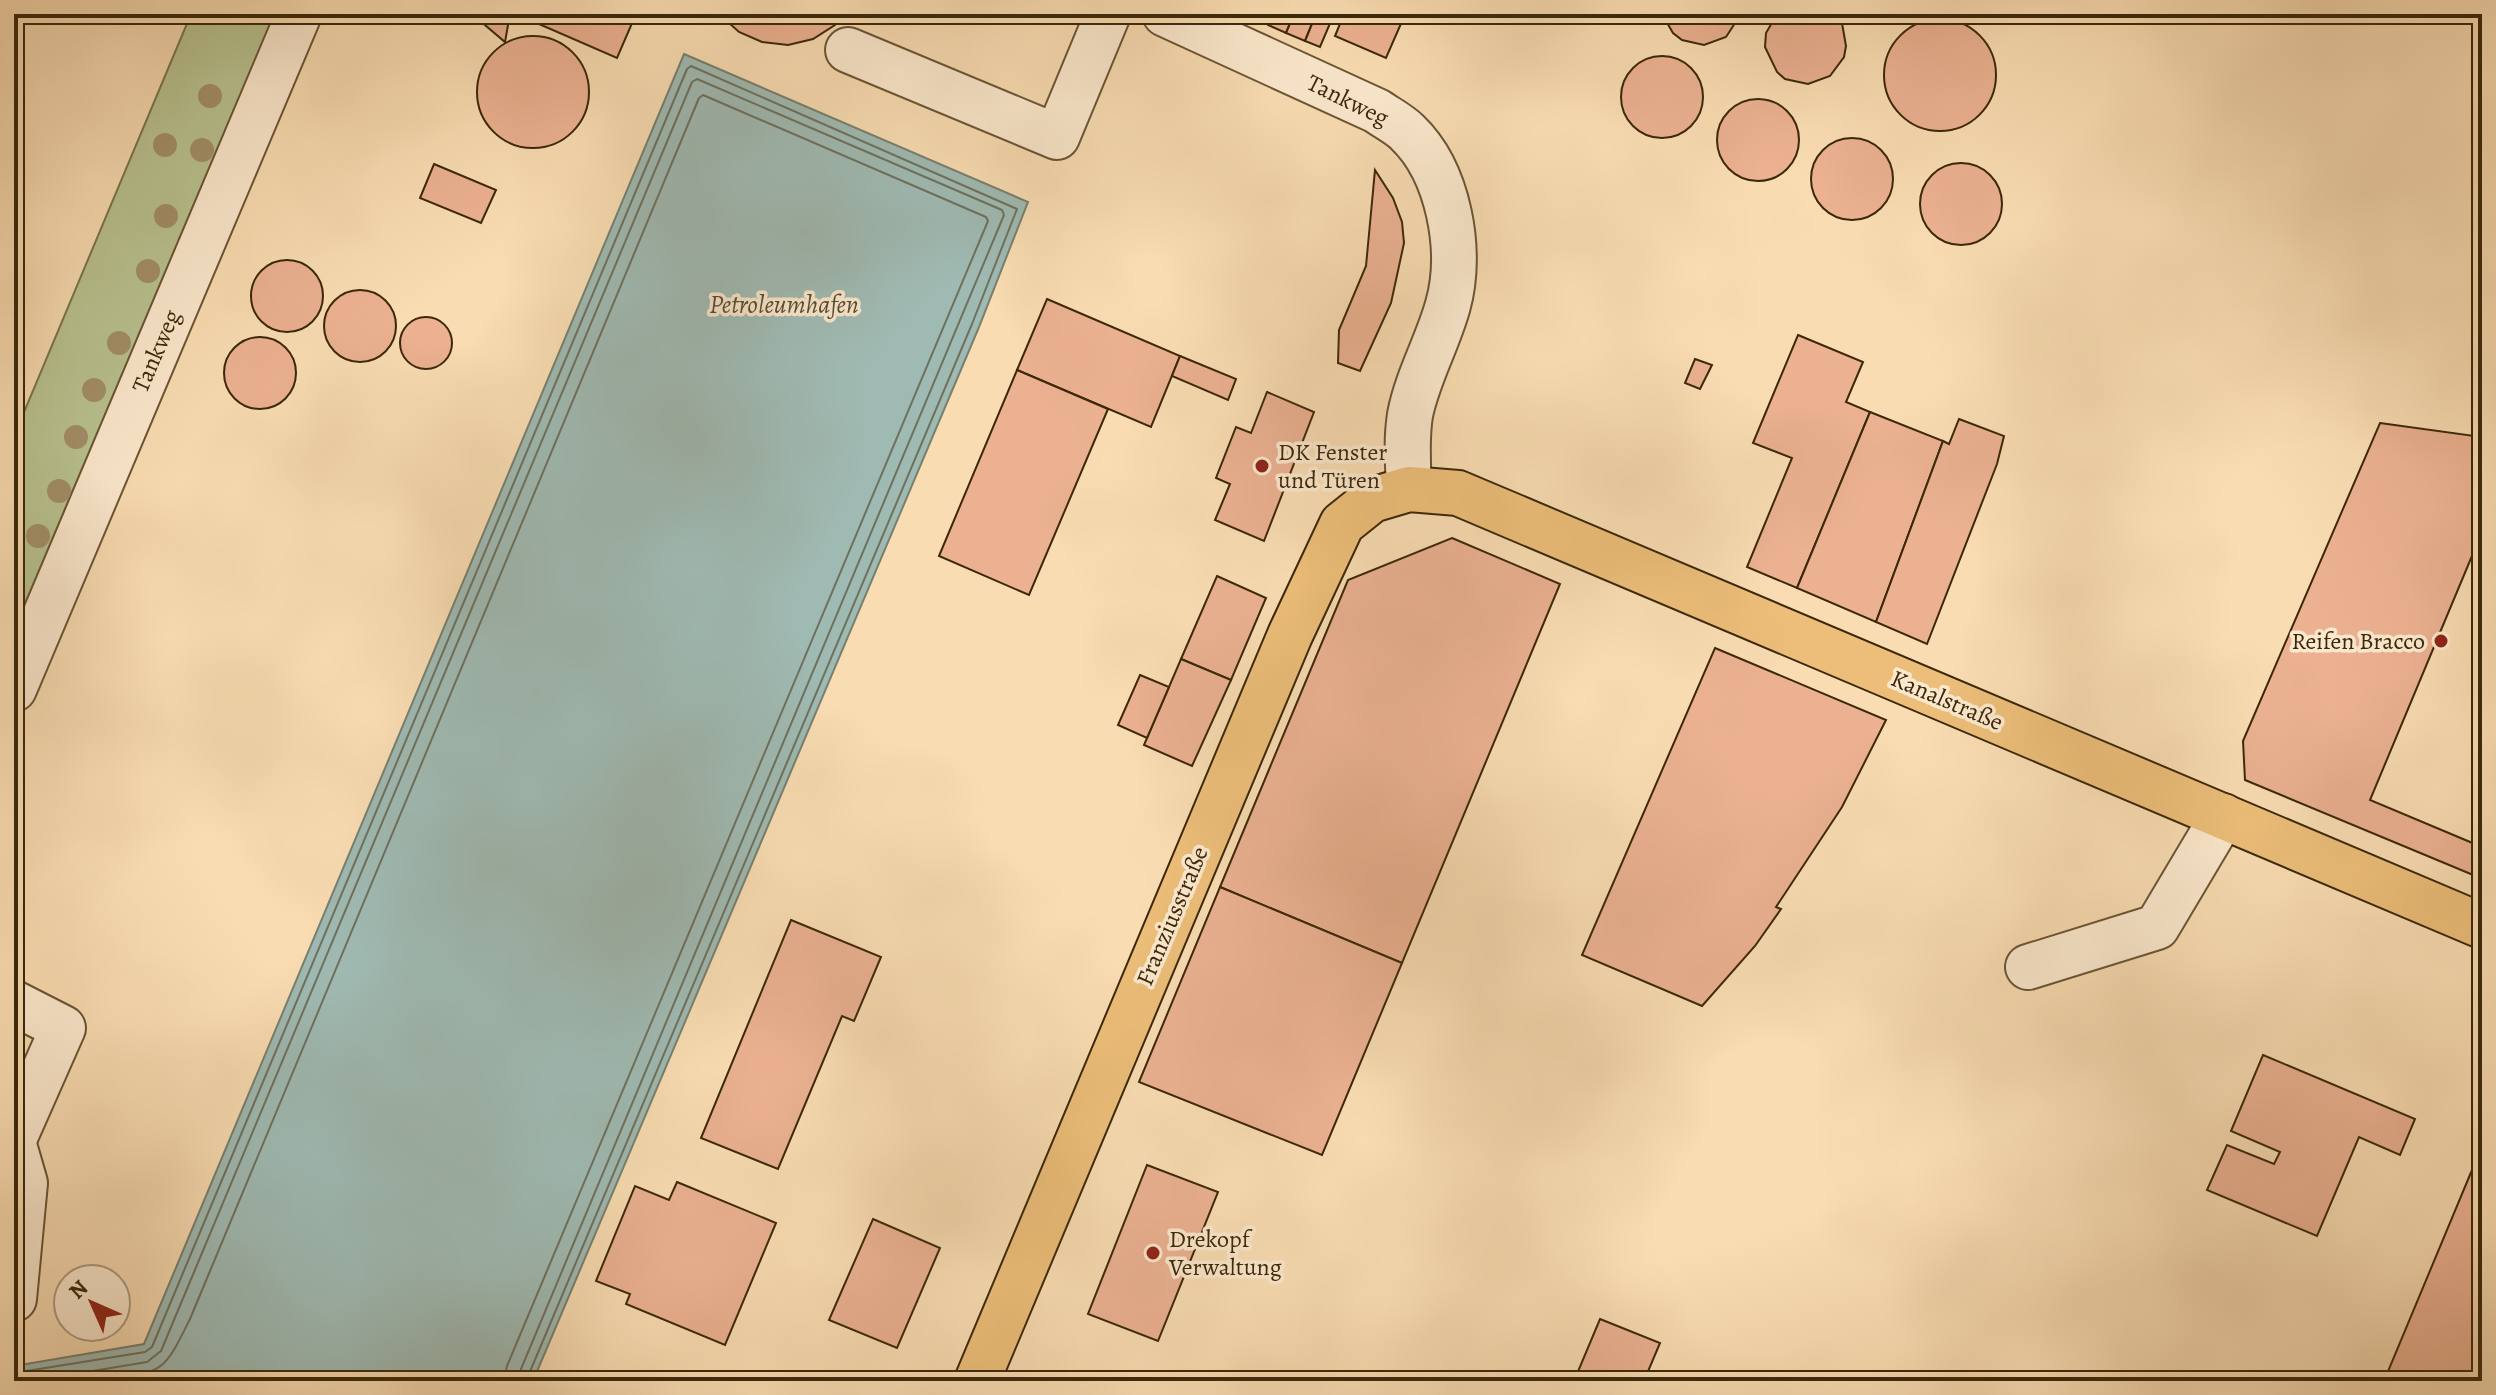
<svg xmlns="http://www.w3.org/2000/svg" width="2496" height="1395" font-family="Alegreya,serif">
<rect width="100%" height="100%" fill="#f9dcb2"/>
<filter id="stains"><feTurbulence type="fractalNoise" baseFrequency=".0025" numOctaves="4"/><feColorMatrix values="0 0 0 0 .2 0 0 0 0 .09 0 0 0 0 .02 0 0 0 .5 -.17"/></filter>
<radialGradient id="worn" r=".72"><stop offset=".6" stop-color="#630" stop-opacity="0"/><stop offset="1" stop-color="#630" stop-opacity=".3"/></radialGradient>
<polygon fill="#b8c290" stroke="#7a754d" stroke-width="2" points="191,14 275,14 14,630 14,436"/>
<polygon fill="#9fbab3" stroke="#77806f" stroke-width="2" points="684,54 1028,202 979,327 533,1381 14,1381 14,1366 144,1344"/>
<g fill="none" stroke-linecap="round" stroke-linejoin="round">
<g stroke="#6d715e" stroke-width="2">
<polyline points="14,1373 145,1352 152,1347 687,69 691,66 1017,209 972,324 526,1381"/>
<polyline points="32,1381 147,1362 161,1351 692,82 697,79 1002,210 1004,215 516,1381"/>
<path d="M105,1381c60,-10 58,-8 85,-62l509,-1221 4,-3 283,122 2,4 -481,1145 -3,15"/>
</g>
</g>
<g fill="#ebb191" stroke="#3b280a" stroke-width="2">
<polygon points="472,14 510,14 505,42"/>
<polygon points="516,14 636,14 617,58"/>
<polygon points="719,14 844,14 835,25 813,39 788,45 762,42 739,32"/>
<polygon points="1272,14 1294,14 1286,33 1268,25"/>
<polygon points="1294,14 1316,14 1305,41 1286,33"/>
<polygon points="1316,14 1334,14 1320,47 1305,41"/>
<polygon points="1344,14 1392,14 1403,19 1386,58 1335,36"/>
<polygon points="1662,14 1741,14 1726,37 1704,45 1682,40 1673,33"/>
<polygon points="1777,14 1834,14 1842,23 1846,46 1844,57 1830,76 1808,84 1785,79 1777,72 1765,47 1766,33"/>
<circle cx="1940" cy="75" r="56"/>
<circle cx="533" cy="92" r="56"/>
<circle cx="1662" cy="97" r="41"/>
<circle cx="1758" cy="140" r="41"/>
<circle cx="1852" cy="179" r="41"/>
<circle cx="1961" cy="204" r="41"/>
<polygon points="434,164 496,190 481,223 420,198"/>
<polygon points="1375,170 1393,198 1402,222 1404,243 1391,303 1360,371 1338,363 1339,330 1366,266"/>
<circle cx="287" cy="296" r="36"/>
<circle cx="360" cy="326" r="36"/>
<polygon points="1047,299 1180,356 1151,427 1017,370"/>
<circle cx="426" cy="343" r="26"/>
<polygon points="1798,335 1863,362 1846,402 1870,412 1797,588 1747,567 1792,458 1753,443"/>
<circle cx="260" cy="373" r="36"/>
<polygon points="1180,356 1236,379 1228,400 1172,376"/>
<polygon points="1695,359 1712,365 1700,389 1685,383"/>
<polygon points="1017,370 1108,409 1029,595 939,556"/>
<polygon points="1267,392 1314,412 1264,541 1215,520 1230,484 1216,478 1236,427 1251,433"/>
<polygon points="1870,412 1943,441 1876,622 1797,588"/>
<polygon points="1959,419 2004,436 1997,464 1927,644 1876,622 1943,441 1949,444"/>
<polygon points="2380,423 2482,437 2482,532 2370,800 2482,847 2478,877 2245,780 2243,741"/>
<polygon points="1452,538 1560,584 1402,963 1220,887 1348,580"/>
<polygon points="1217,576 1266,598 1231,680 1181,659"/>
<polygon points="1715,648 1886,720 1842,807 1776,907 1781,909 1755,946 1702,1006 1582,955"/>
<polygon points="1181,659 1231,680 1192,766 1144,745"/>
<polygon points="1140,675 1169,687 1147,738 1118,725"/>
<polygon points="1220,887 1402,963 1322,1155 1139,1082"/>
<polygon points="791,920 881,957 854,1021 842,1016 778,1169 701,1138"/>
<polygon points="2263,1055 2415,1119 2400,1155 2359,1137 2317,1236 2207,1190 2227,1145 2274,1164 2280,1152 2231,1131"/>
<polygon points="2482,1146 2482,1381 2384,1381"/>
<polygon points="1147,1165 1218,1192 1158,1341 1088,1314"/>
<polygon points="677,1182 776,1223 725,1345 626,1304 630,1294 596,1281 635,1186 669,1200"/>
<polygon points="873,1219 940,1248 897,1348 829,1320"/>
<polygon points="123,1297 126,1317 116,1318 116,1298"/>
<polygon points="1600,1319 1660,1343 1644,1381 1574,1381"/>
</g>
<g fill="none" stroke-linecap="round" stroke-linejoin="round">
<defs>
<g id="minor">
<path d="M1165,14l212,97c10,7 22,13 30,21 42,40 56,119 41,173 -10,37 -31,73 -38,110 -4,25 -2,49 -1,74"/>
<polyline points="848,50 1057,137 1108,14"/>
<polyline points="14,689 299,14"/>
<polyline points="2028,967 2157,927 2223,816"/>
<polyline points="14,1003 63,1028 14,1139"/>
<polyline points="14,1145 25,1183 14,1299"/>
</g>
<polyline id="major" points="977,1381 1290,635 1342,524 1372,500 1409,489 1458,493 2482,926"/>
</defs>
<use href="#minor" stroke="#6a5534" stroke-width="48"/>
<use href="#major" stroke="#3b280a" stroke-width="48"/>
<use href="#minor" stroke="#fbe8cd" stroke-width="44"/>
<use href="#major" stroke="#ecbe79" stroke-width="44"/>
</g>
<g fill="#a28e68">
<circle cx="210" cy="96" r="12"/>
<circle cx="165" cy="145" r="12"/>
<circle cx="202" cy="150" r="12"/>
<circle cx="166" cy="216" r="12"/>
<circle cx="148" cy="271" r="12"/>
<circle cx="119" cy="343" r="12"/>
<circle cx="94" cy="390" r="12"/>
<circle cx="76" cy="437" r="12"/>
<circle cx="59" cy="491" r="12"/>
<circle cx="38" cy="536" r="12"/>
</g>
<g fill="#8f2418" stroke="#fbe8cd" stroke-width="3">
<circle cx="1262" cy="466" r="8"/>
<circle cx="2441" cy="641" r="8"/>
<circle cx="1153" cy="1253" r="8"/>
</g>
<g text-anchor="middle" stroke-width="7" stroke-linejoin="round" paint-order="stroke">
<g font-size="24" fill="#3b280a" stroke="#fbe8cd">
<text transform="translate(1348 100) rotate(26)" y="8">Tankweg</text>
<text transform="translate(156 351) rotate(-67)" y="8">Tankweg</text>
<text transform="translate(1947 700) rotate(23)" y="8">Kanalstraße</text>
<text transform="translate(1172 916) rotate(-67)" y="8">Franziusstraße</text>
</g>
<g font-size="24" fill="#3b280a" stroke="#fbe8cd" text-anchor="start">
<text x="1278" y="460">DK Fenster<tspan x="1278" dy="28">und Türen</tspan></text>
<text x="2425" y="649" text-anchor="end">Reifen Bracco</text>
<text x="1169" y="1247">Drekopf<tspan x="1169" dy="28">Verwaltung</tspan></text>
</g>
<g font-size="26" font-style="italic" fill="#544c34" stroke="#fbe8cd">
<text x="784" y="313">Petroleumhafen</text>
</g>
</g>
<rect width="2496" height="1395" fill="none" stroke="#f9dcb2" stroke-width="48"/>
<rect x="16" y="16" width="2464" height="1363" fill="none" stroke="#3b280a" stroke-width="4"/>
<rect x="24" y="24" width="2448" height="1347" fill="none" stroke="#3b280a" stroke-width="2"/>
<g transform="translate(92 1303) rotate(315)"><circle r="38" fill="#fbe8cd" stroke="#ae9b7f" stroke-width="2"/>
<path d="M0-6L14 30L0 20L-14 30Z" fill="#8f2418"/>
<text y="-12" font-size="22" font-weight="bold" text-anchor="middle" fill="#3b280a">N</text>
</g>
<rect width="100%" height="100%" filter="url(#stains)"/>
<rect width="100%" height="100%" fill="url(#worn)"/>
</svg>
